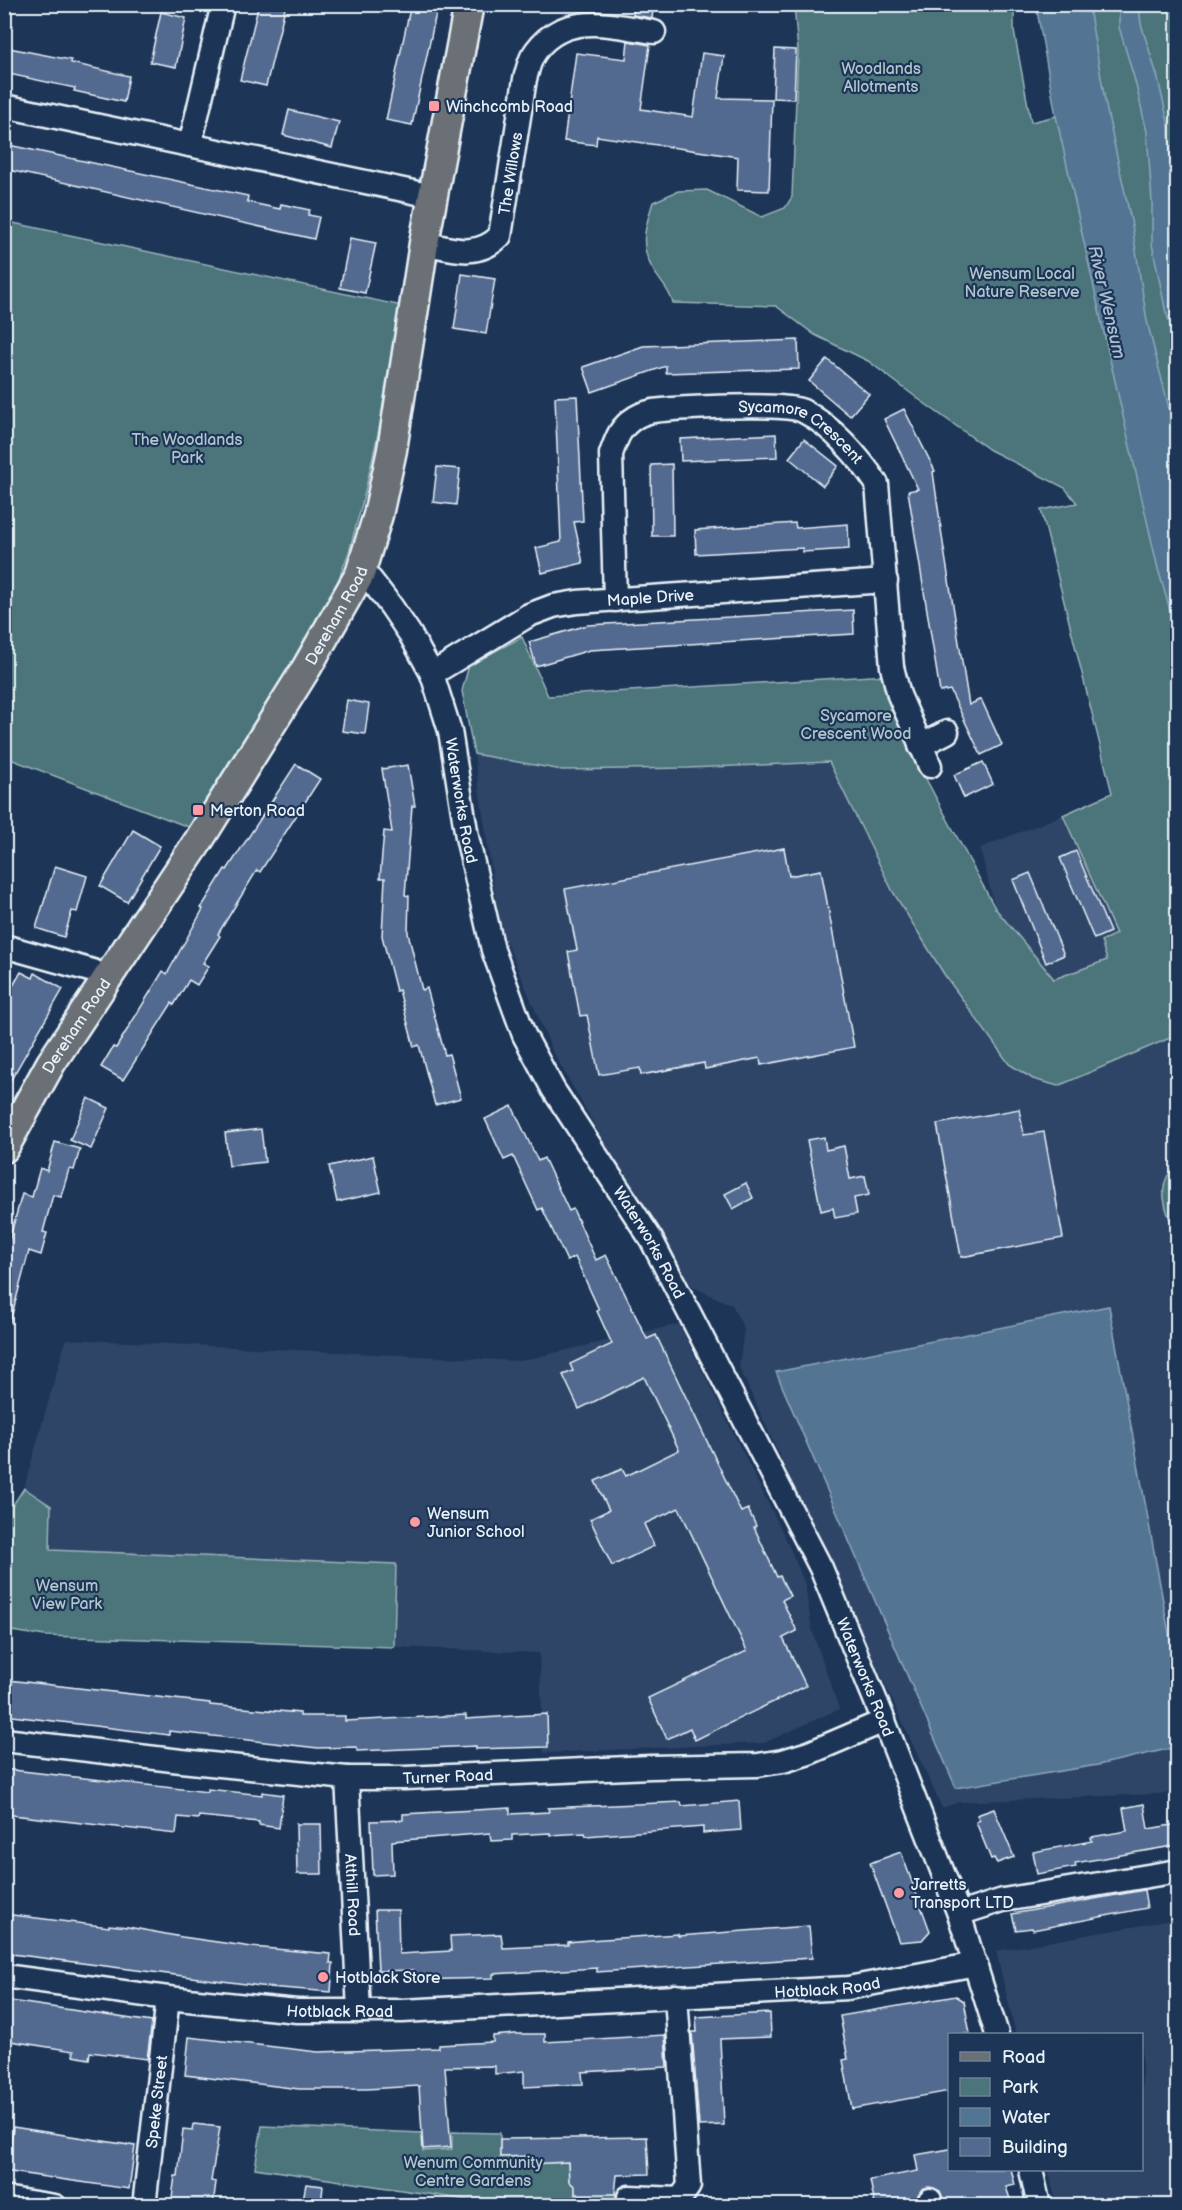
<svg xmlns="http://www.w3.org/2000/svg" width="1182" height="2210" font-family="'Balsamiq Sans',sans-serif">
<rect width="100%" height="100%" fill="#1d3557"/>
<filter id="ink" filterUnits="userSpaceOnUse"><feTurbulence type="fractalNoise" baseFrequency=".0167" numOctaves="2"/><feDisplacementMap in="SourceGraphic" scale="12" xChannelSelector="R" yChannelSelector="G"/><feConvolveMatrix kernelMatrix="1 2 1 2 8 2 1 2 1" color-interpolation-filters="sRGB"/></filter>
<g filter="url(#ink)">
<g fill="#2d4568">
<polygon points="474,754 562,770 688,768 829,762 893,892 944,974 1058,1086 1177,1035 1177,1793 959,1802 942,1808 739,1367 744,1329 732,1305 693,1287 668,1255 552,1050 500,927"/>
<polygon points="1063,815 1117,935 1107,960 1054,980 995,908 980,848"/>
<polygon points="679,1324 786,1539 805,1584 812,1630 839,1709 764,1743 544,1753 539,1653 394,1647 396,1564 50,1550 51,1506 24,1488 66,1339 520,1361"/>
<polygon points="1177,1919 1177,2205 1057,2205 1048,2170 1142,2170 1142,2034 1016,2034 996,1951"/>
</g>
<g fill="#4b757a" stroke="#9ab3b9" stroke-width="1.5">
<path d="M794,5h220v26l17,91 25,-6 34,-102v-9h87v1030l-119,51 -25,-7 -24,-15 -65,-90 -51,-82 -64,-130 -141,6 -126,2 -88,-16 -12,-63 7,-26 53,-28 26,59 339,-21 39,104 69,129 59,71 53,-19 -6,-19 15,-7 -53,-119 49,-22 -71,-283 36,-7 -12,-15 -75,-38 -73,-52 -49,-37 -53,-26 -39,-29 -103,-3c-4,-15 -15,-23 -22,-37 -12,-23 -5,-41 2,-64l25,-11 29,-1 55,27 23,-9 7,-11 6,-146z"/>
<polygon points="4,221 407,307 364,496 349,552 323,620 199,831 5,757"/>
<path d="M1177,1166v68c-8,-14 -19,-40 -10,-57 2,-4 8,-8 10,-11z"/>
<polygon points="24,1488 51,1506 50,1550 396,1564 394,1647 45,1636 5,1630 5,1503 13,1505"/>
<polygon points="262,2126 422,2133 423,2151 452,2149 452,2132 500,2133 500,2157 529,2156 530,2164 568,2162 569,2181 575,2187 575,2195 615,2194 616,2205 501,2205 255,2168"/>
</g>
<g fill="#527593" stroke="#8ea7bb" stroke-width="1.5">
<polygon points="1036,5 1090,5 1090,14 1106,106 1132,225 1147,321 1177,440 1177,634 1158,569 1104,333 1056,116"/>
<polygon points="1119,5 1139,5 1141,24 1157,75 1169,126 1172,214 1178,250 1177,340 1166,313 1152,244 1152,202 1147,132 1135,81 1119,27"/>
<polygon points="1109,1306 1177,1677 1177,1747 1098,1765 956,1788 776,1372"/>
</g>
<g fill="#536a90" stroke="#e8f1f8" stroke-width="1.5">
<polygon points="259,4 286,4 266,86 240,80"/>
<polygon points="411,4 438,4 412,125 386,120"/>
<polygon points="634,4 654,4 652,18 633,15"/>
<polygon points="161,12 186,18 176,67 150,62"/>
<polygon points="628,41 650,45 641,109 693,117 702,53 724,56 718,98 772,99 769,191 737,190 738,157 597,136 596,145 564,141 576,53 626,59"/>
<polygon points="4,47 71,60 71,63 129,76 124,102 74,91 75,88 4,73"/>
<polygon points="775,49 796,50 794,99 773,98"/>
<polygon points="289,110 339,122 332,148 283,135"/>
<polygon points="4,144 248,196 247,202 280,209 281,204 310,210 308,215 319,217 314,239 4,169"/>
<polygon points="350,238 376,243 365,293 340,288"/>
<polygon points="462,274 495,279 486,334 454,329"/>
<polygon points="798,340 799,369 666,373 666,366 592,392 583,367 643,346"/>
<polygon points="827,359 869,394 850,416 809,381"/>
<polygon points="577,396 583,521 574,522 583,563 542,573 536,548 561,542 555,397"/>
<polygon points="904,409 935,471 933,472 943,543 969,705 981,699 1002,745 981,755 950,690 940,692 908,491 918,489 884,419"/>
<polygon points="776,434 777,457 681,461 680,439"/>
<polygon points="804,439 838,466 823,486 789,458"/>
<polygon points="672,464 673,536 652,536 651,465"/>
<polygon points="437,467 460,469 456,505 433,502"/>
<polygon points="795,523 796,528 848,524 849,549 803,552 803,548 696,554 695,530"/>
<polygon points="853,610 854,634 590,650 536,666 529,642 588,625"/>
<polygon points="347,700 369,704 365,734 342,731"/>
<polygon points="983,762 993,784 964,798 954,775"/>
<polygon points="296,764 320,779 260,872 257,870 218,934 220,936 203,963 209,966 197,985 189,980 174,1005 172,1003 123,1080 101,1067 113,1047 116,1048 163,971 167,974 203,909 201,908 225,869 227,870"/>
<polygon points="408,765 415,806 412,806 405,895 409,896 408,933 422,990 427,988 445,1055 449,1054 461,1098 435,1105 419,1045 414,1047 399,990 396,991 382,936 385,878 380,878 384,831 392,832 382,769"/>
<polygon points="133,830 160,846 127,902 100,886"/>
<polygon points="784,848 789,876 821,870 854,1047 761,1065 760,1058 705,1069 704,1063 641,1075 640,1068 599,1075 587,1015 580,1016 568,952 577,950 565,889"/>
<polygon points="1076,851 1110,932 1094,939 1060,858"/>
<polygon points="55,866 87,876 77,912 72,911 64,937 36,928"/>
<polygon points="1030,873 1064,955 1046,963 1013,880"/>
<polygon points="21,972 33,978 35,973 63,989 4,1092 4,1001"/>
<polygon points="88,1098 109,1108 91,1149 70,1140"/>
<polygon points="512,1106 538,1161 544,1158 569,1211 573,1209 596,1260 606,1255 647,1339 656,1335 741,1512 748,1509 756,1526 754,1527 777,1577 780,1576 790,1596 782,1600 797,1631 783,1638 806,1686 695,1740 690,1728 667,1739 648,1698 747,1651 679,1508 644,1524 654,1546 612,1566 590,1519 609,1510 595,1481 622,1469 626,1476 679,1450 644,1377 579,1409 563,1375 573,1371 570,1364 612,1344 597,1311 599,1310 575,1257 567,1261 542,1208 538,1210 513,1156 504,1160 485,1119"/>
<polygon points="1019,1109 1024,1135 1044,1132 1063,1238 961,1257 937,1124"/>
<polygon points="261,1129 265,1162 229,1166 225,1133"/>
<polygon points="824,1137 826,1150 844,1146 850,1179 865,1176 869,1195 854,1198 857,1214 835,1218 833,1208 821,1211 807,1140"/>
<polygon points="55,1142 80,1149 74,1170 69,1169 61,1197 53,1195 43,1232 47,1233 41,1255 29,1251 10,1322 4,1321 4,1248 7,1248 22,1194 32,1197 40,1168 47,1171"/>
<polygon points="373,1156 381,1192 337,1202 329,1166"/>
<polygon points="746,1183 753,1198 733,1209 725,1194"/>
<polygon points="8,1680 210,1703 210,1705 300,1713 300,1716 345,1716 345,1721 466,1715 466,1719 547,1714 548,1747 476,1749 476,1746 357,1751 356,1747 318,1748 169,1731 169,1735 4,1715 4,1687 7,1688"/>
<polygon points="4,1769 208,1792 208,1789 262,1795 262,1792 283,1795 279,1828 259,1825 259,1822 199,1816 198,1819 178,1817 176,1834 4,1814"/>
<polygon points="739,1801 741,1830 703,1833 703,1827 586,1836 585,1833 550,1835 550,1833 512,1835 512,1840 491,1841 490,1833 392,1841 393,1874 373,1875 371,1821 403,1820 403,1814 510,1808 510,1814 549,1812 548,1808 569,1807 681,1802 682,1806"/>
<polygon points="1144,1804 1148,1829 1178,1824 1178,1845 1075,1863 1076,1867 1037,1874 1033,1852 1092,1841 1091,1837 1127,1831 1123,1808"/>
<polygon points="994,1809 1014,1857 997,1863 994,1858 991,1859 976,1822 980,1820 977,1815"/>
<polygon points="296,1824 321,1824 322,1874 297,1874"/>
<polygon points="901,1852 930,1931 922,1940 899,1942 870,1863"/>
<polygon points="1144,1890 1147,1908 1033,1930 1032,1928 1016,1930 1012,1914"/>
<polygon points="375,1910 398,1910 399,1954 451,1951 450,1936 501,1934 503,1948 568,1945 568,1942 589,1940 678,1934 678,1936 809,1926 812,1958 597,1972 597,1968 493,1974 493,1978 414,1980 413,1970 378,1971"/>
<polygon points="4,1914 109,1927 109,1925 128,1927 182,1937 252,1947 331,1954 330,1963 333,1963 331,1992 268,1987 4,1953"/>
<polygon points="956,1996 964,2001 970,2034 950,2034 950,2091 852,2109 843,2060 848,2059 840,2016"/>
<polygon points="4,2000 152,2022 147,2059 90,2052 89,2059 73,2056 74,2051 4,2040"/>
<polygon points="770,2013 771,2037 720,2039 724,2125 699,2126 692,2032 697,2032 696,2017"/>
<polygon points="515,2034 545,2034 545,2042 665,2035 667,2067 582,2072 583,2084 524,2087 524,2071 495,2074 495,2066 445,2067 451,2147 423,2149 419,2086 366,2089 299,2089 185,2075 189,2037 318,2052 439,2048 439,2045 493,2042 493,2036"/>
<polygon points="194,2124 220,2127 211,2181 216,2182 213,2205 171,2205 175,2176 178,2176 183,2129 193,2130"/>
<polygon points="13,2127 135,2146 129,2189 4,2171 4,2142 11,2143"/>
<polygon points="647,2137 649,2174 617,2175 615,2194 575,2194 575,2187 569,2181 568,2162 529,2164 529,2156 500,2157 500,2139"/>
<polygon points="950,2149 950,2169 1011,2169 1015,2185 1006,2187 1012,2205 944,2205 940,2191 928,2187 922,2189 918,2195 917,2205 916,2200 875,2205 870,2180 918,2171 915,2155"/>
<polygon points="306,2184 323,2186 321,2205 302,2205"/>
</g>
<g fill="none" stroke-linecap="round" stroke-linejoin="round">
<defs>
<g id="minor">
<polyline points="4,106 432,196"/>
<polyline points="190,145 223,4"/>
<path id="s1" d="M424,243c28,6 53,16 76,-7l25,-157c2,-7 4,-16 7,-22 28,-47 78,-32 122,-25"/>
<path id="s2" d="M360,574l11,6 20,26 19,28 22,40 18,57 17,106 26,113 31,85 29,54 98,150 170,329 63,153 75,193 38,120"/>
<path id="s3" d="M615,600l-4,-146c6,-17 9,-27 25,-37 5,-3 12,-5 17,-6 24,-3 133,-9 150,0 28,14 57,47 74,73l15,183 7,28 31,71"/>
<path id="s4" d="M432,674l97,-59 24,-9 24,-4 309,-21"/>
<polyline points="920,746 947,732"/>
<polyline points="4,946 93,971 107,978"/>
<path id="s5" d="M4,1740l177,21 166,17h58l245,-11 108,-2 25,-4 26,-8 75,-32"/>
<path id="s6" d="M347,1778l12,233"/>
<polyline points="959,1914 1003,1900 1178,1871"/>
<path id="s7" d="M4,1976l164,22 129,13h105l446,-23 128,-24"/>
<polyline points="1031,2170 1039,2206"/>
<polyline points="629,2197 680,2199 689,2186 676,1996"/>
<polyline points="4,2198 55,2206"/>
<polyline points="930,2200 931,2206"/>
<path id="s8" d="M144,2206l24,-208"/>
</g>
<g id="major">
<path id="s9" d="M4,1148l47,-85 148,-223 108,-173 53,-93 18,-59 14,-65 32,-207 45,-239"/>
</g>
</defs>
<use href="#minor" stroke="#e8f1f8" stroke-width="27"/>
<use href="#major" stroke="#e8f1f8" stroke-width="33"/>
<use href="#minor" stroke="#1d3557" stroke-width="22"/>
<use href="#major" stroke="#6a7074" stroke-width="28"/>
</g>
</g>
<g fill="#ff9aa2" stroke="#1d3557" stroke-width="2">
<rect x="428" y="100" width="12" height="12" rx="3"/>
<rect x="192" y="804" width="12" height="12" rx="3"/>
<circle cx="415" cy="1522" r="6"/>
<circle cx="899" cy="1893" r="6"/>
<circle cx="323" cy="1977" r="6"/>
</g>
<g text-anchor="middle" stroke-width="4.5" stroke-linejoin="round" paint-order="stroke">
<g font-size="16" fill="#b1c6cc" stroke="#1d3557">
<text x="881" y="74">Woodlands<tspan x="881" dy="18">Allotments</tspan></text>
<text x="1022" y="279">Wensum Local<tspan x="1022" dy="18">Nature Reserve</tspan></text>
<text x="187" y="445">The Woodlands<tspan x="187" dy="18">Park</tspan></text>
<text x="856" y="721">Sycamore<tspan x="856" dy="18">Crescent Wood</tspan></text>
<text x="67" y="1591">Wensum<tspan x="67" dy="18">View Park</tspan></text>
<text x="473" y="2168">Wenum Community<tspan x="473" dy="18">Centre Gardens</tspan></text>
</g>
<g font-size="16" fill="#e8f1f8" stroke="#1d3557" text-anchor="start">
<text x="446" y="112">Winchcomb Road</text>
<text x="210" y="816">Merton Road</text>
<text x="427" y="1519">Wensum<tspan x="427" dy="18">Junior School</tspan></text>
<text x="911" y="1890">Jarretts<tspan x="911" dy="18">Transport LTD</tspan></text>
<text x="335" y="1983">Hotblack Store</text>
</g>
<g font-size="16" fill="#e8f1f8" stroke="#1d3557">
<text dy="6" stroke="none"><textPath href="#s1" startOffset="144">The Willows</textPath></text>
<text dy="6" stroke="none"><textPath href="#s3" startOffset="366">Sycamore Crescent</textPath></text>
<text dy="6" stroke="none"><textPath href="#s4" startOffset="237">Maple Drive</textPath></text>
<text dy="6" stroke="none"><textPath href="#s9" startOffset="628">Dereham Road</textPath></text>
<text dy="6" stroke="none"><textPath href="#s2" startOffset="255">Waterworks Road</textPath></text>
<text dy="6" stroke="none"><textPath href="#s9" startOffset="142">Dereham Road</textPath></text>
<text dy="6" stroke="none"><textPath href="#s2" startOffset="741">Waterworks Road</textPath></text>
<text dy="6" stroke="none"><textPath href="#s2" startOffset="1227">Waterworks Road</textPath></text>
<text dy="6" stroke="none"><textPath href="#s5" startOffset="446">Turner Road</textPath></text>
<text dy="6" stroke="none"><textPath href="#s6" startOffset="117">Atthill Road</textPath></text>
<text dy="6" stroke="none"><textPath href="#s7" startOffset="826">Hotblack Road</textPath></text>
<text dy="6" stroke="none"><textPath href="#s7" startOffset="338">Hotblack Road</textPath></text>
<text dy="6" stroke="none"><textPath href="#s8" startOffset="105">Speke Street</textPath></text>
</g>
<g font-size="18" font-style="italic" fill="#acbfd0" stroke="#1d3557">
<text transform="translate(1107 302) rotate(77)" y="6">River Wensum</text>
</g>
</g>
<rect width="1182" height="2210" fill="none" stroke="#1d3557" stroke-width="24"/>
<rect x="12" y="12" width="1158" height="2186" fill="none" stroke="#e8f1f8" stroke-width="2" filter="url(#ink)"/>
<rect x="948" y="2033" width="195" height="138" fill="#1d3557" stroke="#6e8097" stroke-width="1.5"/>
<rect x="960" y="2052" width="30" height="9" fill="#6a7074" stroke="#6e8097" stroke-width="1.5"/>
<text x="1002" y="2063" font-size="18" fill="#e8f1f8">Road</text>
<rect x="960" y="2078" width="30" height="18" fill="#4b757a" stroke="#6e8097" stroke-width="1.5"/>
<text x="1002" y="2093" font-size="18" fill="#e8f1f8">Park</text>
<rect x="960" y="2108" width="30" height="18" fill="#527593" stroke="#6e8097" stroke-width="1.5"/>
<text x="1002" y="2123" font-size="18" fill="#e8f1f8">Water</text>
<rect x="960" y="2138" width="30" height="18" fill="#536a90" stroke="#6e8097" stroke-width="1.5"/>
<text x="1002" y="2153" font-size="18" fill="#e8f1f8">Building</text>
</svg>
